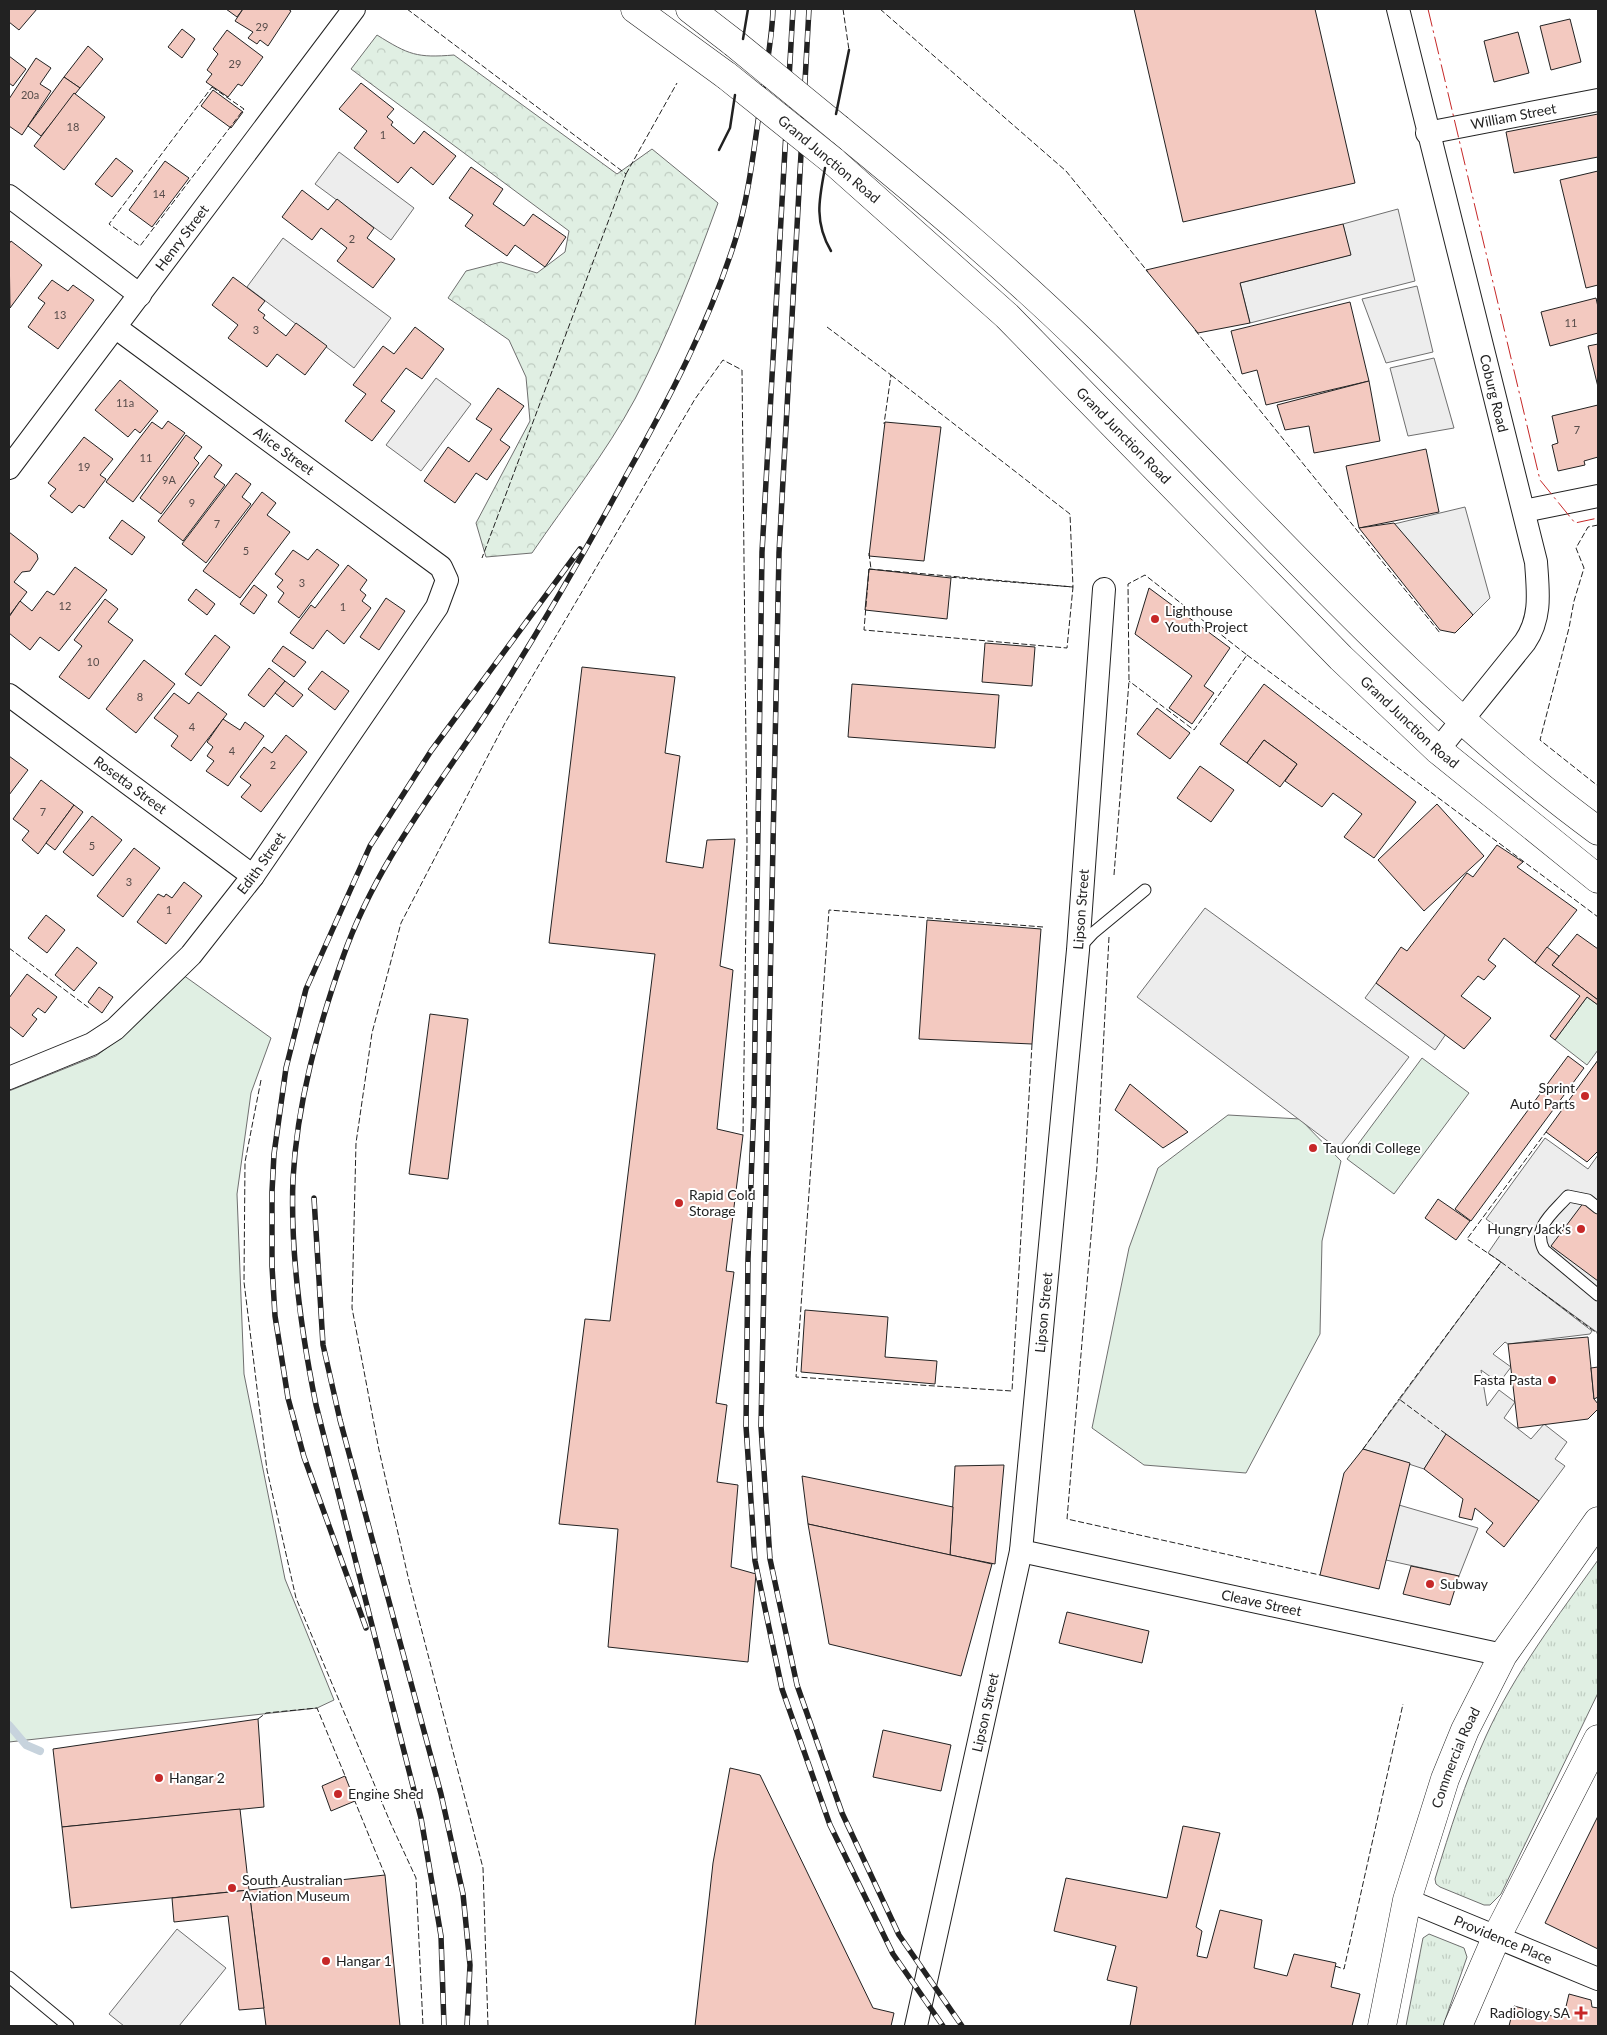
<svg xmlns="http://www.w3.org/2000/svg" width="1607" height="2035" font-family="Lato,sans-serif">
<defs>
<pattern id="grass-tufts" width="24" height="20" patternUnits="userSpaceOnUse" patternTransform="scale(1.25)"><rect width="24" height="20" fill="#e0efe3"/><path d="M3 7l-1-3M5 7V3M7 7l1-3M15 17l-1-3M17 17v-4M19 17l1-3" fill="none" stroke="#c0cdc2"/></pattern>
<pattern id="forest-crowns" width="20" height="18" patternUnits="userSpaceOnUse" patternTransform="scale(1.25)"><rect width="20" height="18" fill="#e0efe3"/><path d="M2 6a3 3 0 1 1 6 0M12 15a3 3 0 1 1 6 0" fill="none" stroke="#c0cdc2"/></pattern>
</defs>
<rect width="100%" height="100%" fill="#fff"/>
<g fill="url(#grass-tufts)" stroke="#6f6f6f">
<path d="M1598,1560v133l-97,201 -11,11h-6l-44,-18 -4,-3 -1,-5c15,-49 30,-97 51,-143 29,-64 72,-120 112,-176z"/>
<polygon points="1429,1934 1464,1948 1467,1957 1443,2026 1406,2026 1423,1938"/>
</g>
<path fill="url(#forest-crowns)" stroke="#6f6f6f" d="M377,35c32,20 40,23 77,20l163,119 35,-25 66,54c-24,66 -50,133 -83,196 -29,54 -69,104 -103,154l-46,4 -10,-34 54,-102 -4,-44 -17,-37 -61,-42 18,-27 35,-9 36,11 28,-21 4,-21 -218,-162z"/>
<g fill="#e0efe3" stroke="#6f6f6f">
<polygon points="183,975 271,1038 251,1093 237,1194 244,1374 285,1579 334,1700 317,1708 9,1742 9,1091 96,1056 120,1038"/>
<polygon points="1587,997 1598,1005 1598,1050 1587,1065 1555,1040"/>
<polygon points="1422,1058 1469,1093 1394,1194 1347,1159"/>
<polygon points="1228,1115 1300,1119 1341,1161 1322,1241 1320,1334 1246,1473 1144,1465 1092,1428 1129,1248 1158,1168"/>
</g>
<g fill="#ededed" stroke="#6f6f6f">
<polygon points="339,152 414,208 391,240 315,184"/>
<polygon points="1398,209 1415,281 1250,323 1240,283 1350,255 1343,224"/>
<polygon points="283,238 391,318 354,368 247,287"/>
<polygon points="1417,286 1433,352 1386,363 1362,299"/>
<polygon points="1434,358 1454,428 1408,436 1390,368"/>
<polygon points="436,378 471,404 421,471 386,445"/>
<polygon points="1465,507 1490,598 1473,615 1394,524"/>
<polygon points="1205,908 1409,1057 1338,1149 1137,997"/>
<polygon points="1376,983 1446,1034 1435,1050 1365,998"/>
<polygon points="1545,1138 1588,1169 1598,1155 1598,1333 1532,1285 1592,1331 1590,1334 1508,1344 1505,1342 1493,1354 1511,1367 1499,1383 1481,1370 1487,1406 1499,1390 1515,1402 1504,1418 1531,1439 1544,1424 1567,1442 1555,1459 1565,1466 1539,1501 1446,1435 1424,1469 1363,1449 1501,1262 1488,1253 1503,1231 1486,1219"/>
<polygon points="1399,1505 1478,1528 1459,1576 1386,1560"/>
<polygon points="177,1929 226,1968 179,2026 124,2026 109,2014"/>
</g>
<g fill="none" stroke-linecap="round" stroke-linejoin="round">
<polyline stroke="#c7d3dd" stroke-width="8" points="9,1725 26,1745 40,1751"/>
</g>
<g fill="#f3c9c0" stroke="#222">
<polygon points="37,9 19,30 9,22 9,9"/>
<polygon points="226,9 243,9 237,17"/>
<polygon points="243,9 288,9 291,11 268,46 260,40 257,44 248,38 253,32 235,21"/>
<polygon points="1134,9 1315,9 1355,183 1183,222"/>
<polygon points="1570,19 1581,62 1551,70 1540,26"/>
<polygon points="182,29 195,39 182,58 168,47"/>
<polygon points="227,30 263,57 242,86 238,84 228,97 206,82 212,74 207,70 218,54 213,49"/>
<polygon points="1518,32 1529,73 1494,82 1484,41"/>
<polygon points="88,46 103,59 80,88 64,77"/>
<polygon points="9,56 26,69 13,86 9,83"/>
<polygon points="36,58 51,68 40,84 51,91 22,135 9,126 9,99"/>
<polygon points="64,77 80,88 41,136 28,126"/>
<polygon points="361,83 394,109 387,117 393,122 391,125 414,144 424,131 456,156 433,185 411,167 398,183 354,148 367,131 339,109"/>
<polygon points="213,90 243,112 231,128 201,106"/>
<polygon points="74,93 105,117 64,170 34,146"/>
<polygon points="1598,114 1598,157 1514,173 1506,132"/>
<polygon points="116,158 133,171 112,197 95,184"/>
<polygon points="165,161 189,178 152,227 129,210"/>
<polygon points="471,167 503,189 493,204 524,226 533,214 566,237 545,267 515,245 507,256 465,226 473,215 449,198"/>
<polygon points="1598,171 1598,285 1586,288 1560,180"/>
<polygon points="302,190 328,210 337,199 374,228 367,238 395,259 373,288 337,261 347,248 321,228 312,240 282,217"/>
<polygon points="1343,224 1351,255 1240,283 1250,323 1198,333 1146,270"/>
<polygon points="11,241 42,265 10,308 9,244"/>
<polygon points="233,277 265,301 258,310 265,315 263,318 286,336 296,323 327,346 305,375 277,354 267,367 228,338 238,325 212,305"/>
<polygon points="52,280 68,291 73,285 94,300 58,349 28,327 45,303 38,298"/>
<polygon points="1596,298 1598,307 1598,333 1550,346 1541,312"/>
<polygon points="1350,302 1369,381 1266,405 1257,370 1242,374 1231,331"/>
<polygon points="415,327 444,349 422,379 406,368 381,401 395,411 372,441 345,421 366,394 353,385 383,346 394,354"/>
<polygon points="1598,344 1598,387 1588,346"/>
<polygon points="120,380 158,411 140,433 135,429 128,437 95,410"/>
<polygon points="1369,381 1380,441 1314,453 1309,426 1285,430 1277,405"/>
<polygon points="498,388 524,406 500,440 510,447 487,480 476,473 455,503 424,481 448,447 469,462 492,429 476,419"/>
<polygon points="1598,405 1598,457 1584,461 1585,465 1558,471 1552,445 1558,443 1552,416"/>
<polygon points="168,421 185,433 133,502 106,482 152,422 162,429"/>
<polygon points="885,422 941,427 924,561 869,556"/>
<polygon points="186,435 202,447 194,458 199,463 161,514 140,498"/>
<polygon points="84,437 113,459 100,475 106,479 84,508 79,505 72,513 50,496 56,489 48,483"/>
<polygon points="1426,449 1439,512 1359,528 1346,466"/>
<polygon points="209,455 222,465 214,477 225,485 183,541 158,521"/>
<polygon points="236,473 251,484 242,497 251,504 206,563 182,544"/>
<polygon points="262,492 276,503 267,515 290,532 240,598 203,571"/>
<polygon points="122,520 145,537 132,555 109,538"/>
<polygon points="1394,523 1473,615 1455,633 1440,630 1359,528"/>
<polygon points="9,532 37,554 38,559 30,571 22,572 14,582 27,592 9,616"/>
<polygon points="317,549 339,565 299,618 278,602 284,593 277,587 283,580 275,574 293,550 308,560"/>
<polygon points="348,565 367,580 360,590 366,595 362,601 371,608 344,644 327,630 313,649 290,633 311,605 315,608"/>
<polygon points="75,567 107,590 59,651 40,637 30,650 9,633 9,617 20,601 32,611 47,591 54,595"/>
<polygon points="869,569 951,578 947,619 865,610"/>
<polygon points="254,585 267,595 254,614 240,604"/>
<polygon points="1149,588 1230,648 1204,686 1214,693 1192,724 1169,708 1192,676 1135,634"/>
<polygon points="196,589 215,604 207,615 188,600"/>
<polygon points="386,598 405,611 379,650 360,637"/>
<polygon points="105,599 118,609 108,622 133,640 89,699 59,677 82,646 74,640"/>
<polygon points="215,635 230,647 201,686 185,674"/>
<polygon points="985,643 1035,647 1032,686 982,682"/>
<polygon points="283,646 306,662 294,677 272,661"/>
<polygon points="144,660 175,684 136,733 106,709"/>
<polygon points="582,667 675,677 665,753 680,756 666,862 703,868 707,840 735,839 720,966 733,970 717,1129 743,1135 726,1271 734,1272 716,1403 727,1405 717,1482 738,1485 731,1567 756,1574 748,1662 608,1647 618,1529 559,1524 585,1319 610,1321 655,954 549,943"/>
<polygon points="269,668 285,681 264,707 248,695"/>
<polygon points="322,671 349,691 335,710 308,689"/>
<polygon points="285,681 303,695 293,707 275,693"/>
<polygon points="852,684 999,695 995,748 848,737"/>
<polygon points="1264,684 1416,802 1374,858 1344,837 1362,814 1333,793 1322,807 1285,781 1297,764 1264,740 1247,763 1220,744"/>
<polygon points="198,692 227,714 191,761 171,746 178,736 154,718 174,693 189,704"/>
<polygon points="1157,708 1190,733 1170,759 1137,734"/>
<polygon points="223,719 240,730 245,722 264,736 228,786 206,771 214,761 207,756 213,747 207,742"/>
<polygon points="286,735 307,752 261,812 241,797 251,785 240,777 264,747 272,753"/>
<polygon points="1264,740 1297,764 1280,787 1247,763"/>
<polygon points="9,756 28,770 9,795"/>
<polygon points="1200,766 1234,790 1211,822 1177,798"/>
<polygon points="41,780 74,805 38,854 22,840 29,831 13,819"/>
<polygon points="1437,804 1484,856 1424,911 1378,860"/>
<polygon points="74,805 83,812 55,850 46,843"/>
<polygon points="92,816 122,840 93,876 63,852"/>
<polygon points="1497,845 1523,862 1517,867 1577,910 1535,963 1504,938 1488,960 1496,966 1484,980 1478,976 1461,996 1491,1018 1464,1049 1376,983 1401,947 1407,951 1467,873 1473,877"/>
<polygon points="134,848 160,868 123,917 97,896"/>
<polygon points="184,882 202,896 166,944 137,922 158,894 164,897 166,894 172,898"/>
<polygon points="46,915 65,930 47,953 28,938"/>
<polygon points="927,920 1041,929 1032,1044 919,1039"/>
<polygon points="1577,934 1598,949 1598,1000 1552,965"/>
<polygon points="77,947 97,963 74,991 55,975"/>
<polygon points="1547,947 1559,956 1552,965 1598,1000 1598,1005 1587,997 1555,1040 1550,1036 1580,996 1535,963"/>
<polygon points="27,974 57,997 45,1013 38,1008 32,1015 37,1019 23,1037 9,1026 9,998"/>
<polygon points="99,987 113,997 102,1013 88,1002"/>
<polygon points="430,1014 468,1019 448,1179 409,1174"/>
<polygon points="1568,1056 1584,1068 1471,1221 1455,1209"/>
<polygon points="1598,1060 1598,1151 1587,1162 1546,1132"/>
<polygon points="1130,1084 1188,1132 1163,1148 1115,1110"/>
<polygon points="1438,1199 1470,1221 1456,1240 1425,1218"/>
<polygon points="1584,1202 1598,1213 1598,1281 1551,1246"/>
<polygon points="805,1310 888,1317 885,1357 937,1361 935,1384 801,1372"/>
<polygon points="1588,1337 1594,1399 1598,1404 1598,1409 1588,1419 1518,1428 1508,1344"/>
<polygon points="1598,1367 1598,1397 1594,1399 1591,1368"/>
<polygon points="1446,1434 1539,1501 1504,1547 1486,1532 1493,1523 1475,1508 1472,1520 1459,1517 1463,1499 1424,1469"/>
<polygon points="1363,1449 1410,1463 1379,1589 1320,1575 1344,1473"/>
<polygon points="1004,1465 995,1564 950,1555 955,1466"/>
<polygon points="802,1476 953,1507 950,1555 808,1524"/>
<polygon points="808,1524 992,1564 961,1676 829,1644"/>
<polygon points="1411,1566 1459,1576 1450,1605 1403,1594"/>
<polygon points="1067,1612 1149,1631 1142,1663 1059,1643"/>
<polygon points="258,1719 264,1807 62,1827 53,1749"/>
<polygon points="883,1730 951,1745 941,1791 873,1777"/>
<polygon points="730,1768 760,1775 873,2008 894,2013 891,2026 695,2026 713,1863"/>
<polygon points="345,1776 355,1801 331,1811 322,1786"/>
<polygon points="240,1809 249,1890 71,1908 62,1827"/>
<polygon points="1598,1816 1598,1949 1545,1923"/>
<polygon points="1183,1826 1220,1833 1196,1927 1202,1931 1197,1956 1207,1958 1220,1910 1262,1920 1254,1968 1287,1976 1294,1954 1336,1963 1331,1987 1360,1994 1352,2026 1130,2026 1137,1987 1107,1980 1116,1946 1054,1931 1066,1878 1167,1898"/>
<polygon points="385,1875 400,2026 266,2026 249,1890"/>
<polygon points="249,1890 264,2008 239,2010 228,1916 174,1922 172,1898"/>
<polygon points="1569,1994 1591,2000 1592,2007 1598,2008 1598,2026 1509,2026 1514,2006 1563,2019"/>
</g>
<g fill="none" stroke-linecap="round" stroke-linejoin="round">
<defs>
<g id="service">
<polyline points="1081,946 1093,933 1145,890"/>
<path d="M1598,1208l-10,-8 -20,-4c-15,17 -36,31 -24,54l54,45"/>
<polyline points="9,1977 68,2026"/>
</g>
<g id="minor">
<path id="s1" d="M1398,9l138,553c2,29 6,55 -11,80l-87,108"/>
<path id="s2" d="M1427,133l171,-33"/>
<polyline points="9,196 140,295"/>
<path id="s3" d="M9,468l345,-459"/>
<polyline points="1524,511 1598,496"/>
<path id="s4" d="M9,695l244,181"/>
<path id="s5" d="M9,1078l83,-34 23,-15 76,-74 62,-79 184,-269 10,-27 -6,-13 -326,-240"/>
<path id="s6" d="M1021,1551l482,104"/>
<path id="s7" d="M1407,1900l191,79"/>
<path id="s8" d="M916,2026l105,-475 57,-601 26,-361"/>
</g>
<g id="primary">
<path id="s9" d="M1382,2026l25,-126 38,-121 20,-49 38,-75 95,-134"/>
<polyline points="1458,2026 1496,1938 1598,1739"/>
</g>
<g id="trunk">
<polyline points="635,9 727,76"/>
<polyline points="690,9 734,43"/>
<path d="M839,129c84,69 168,139 246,215 169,165 322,347 513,487"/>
<path id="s10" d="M833,161l174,155 334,342 97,92 160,129"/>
</g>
</defs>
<use href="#service" stroke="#222" stroke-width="13"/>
<use href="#minor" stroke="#222" stroke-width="24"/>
<use href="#primary" stroke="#222" stroke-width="29"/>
<use href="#trunk" stroke="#222" stroke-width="29"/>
<use href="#service" stroke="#fff" stroke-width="11"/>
<use href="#minor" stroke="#fff" stroke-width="22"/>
<use href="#primary" stroke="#fff" stroke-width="28"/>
<use href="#trunk" stroke="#fff" stroke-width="28"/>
<defs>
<g id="rail">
<polyline points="793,9 762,552 754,1104 748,1259 746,1426 755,1561 782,1689 830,1825 893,1954 943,2026"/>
<polyline points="809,9 779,553 761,1426 770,1559 797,1685 842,1813 899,1935 962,2026"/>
<polyline points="314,1198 323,1345 340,1420 441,1794 463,1894 470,1965 467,2026"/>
<polyline points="366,1628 304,1457 288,1398 275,1316 272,1266 272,1192 274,1154 286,1068 306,989 370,846 431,751 580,549"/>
<path d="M444,2026l-3,-90 -20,-118 -105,-413c-15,-74 -26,-150 -23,-226 4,-76 25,-151 50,-222 34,-97 99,-175 154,-260 46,-73 89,-147 130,-223 42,-75 82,-151 108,-233 13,-41 18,-85 24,-127 5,-35 13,-70 14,-105"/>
</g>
</defs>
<use href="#rail" stroke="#222" stroke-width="5.5"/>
<use href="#rail" stroke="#fff" stroke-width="4" stroke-dasharray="11" stroke-linecap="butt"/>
<defs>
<g id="trunk-bridge">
<polyline points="734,43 839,129"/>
<polyline points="727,76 833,161"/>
</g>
</defs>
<use href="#trunk-bridge" stroke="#222" stroke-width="29" stroke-linecap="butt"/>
<use href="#trunk-bridge" stroke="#fff" stroke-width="28"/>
<g stroke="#222" stroke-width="1" stroke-dasharray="6 2.5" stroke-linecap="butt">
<polyline points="407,9 626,174 482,558"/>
<polyline points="843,9 849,50"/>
<polyline points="880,9 1066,171 1148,272"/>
<polygon points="212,87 244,109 140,246 109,224"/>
<polyline points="626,174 677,83"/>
<polyline points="827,327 891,375 884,424"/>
<polyline points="1195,330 1440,633"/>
<polyline points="891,375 1070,514 1073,587 948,577"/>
<polyline points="1598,525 1588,527 1576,548 1584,568 1574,601 1569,628 1540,740 1598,786"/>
<polyline points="869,553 871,569"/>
<polygon points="869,569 1073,587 1067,648 864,630"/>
<polyline points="1247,655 1598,917"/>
<polyline points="1114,875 1129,681 1128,584 1145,575 1247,655 1194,730 1129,681"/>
<polyline points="1109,937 1097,1166 1067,1519 1320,1575"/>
<polyline points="9,948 89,1008"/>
<polyline points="1032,1044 1012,1391 796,1377 829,910 1043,927"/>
<polyline points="261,1080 245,1162 244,1282 267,1470 296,1598 391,1824 416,1878 423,2026"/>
<polyline points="1501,1262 1598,1334"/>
<polyline points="1446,1434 1399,1399 1501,1262 1467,1239 1546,1132"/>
<polyline points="1363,1449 1399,1399"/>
<polyline points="258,1719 266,1713 317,1708 346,1778"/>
<polyline points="354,1799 385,1875"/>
<polyline points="1335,1966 1344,1969 1403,1704"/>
<polyline points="488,2026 483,1868 409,1581 379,1450 352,1308 356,1143 372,1033 401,923 505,723 695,399 723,360 742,370 747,843 743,1135"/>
</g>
<g stroke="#222" stroke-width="2.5">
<polyline points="743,39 748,9"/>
<polyline points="836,114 849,50"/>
<polyline points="719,150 730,128 735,95"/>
<path d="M825,168c-6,31 -11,54 6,83"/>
</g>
<polyline stroke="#c62828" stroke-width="1" stroke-dasharray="18 4 2.5 4" stroke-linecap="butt" points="1428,9 1540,480 1575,523 1598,518"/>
</g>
<g fill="#c62828" stroke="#fff" stroke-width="2">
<circle cx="1155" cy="619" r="5"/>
<circle cx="1585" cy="1096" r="5"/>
<circle cx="1313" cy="1148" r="5"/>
<circle cx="679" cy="1203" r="5"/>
<circle cx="1581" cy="1229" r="5"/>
<circle cx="1552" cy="1380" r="5"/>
<circle cx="1430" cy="1584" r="5"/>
<circle cx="159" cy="1778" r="5"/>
<circle cx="338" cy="1794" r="5"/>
<circle cx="232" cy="1888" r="5"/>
<circle cx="326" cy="1961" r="5"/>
<path d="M1578.5 2005.5h5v5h5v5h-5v5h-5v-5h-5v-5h5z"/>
</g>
<g text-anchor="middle" stroke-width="4" stroke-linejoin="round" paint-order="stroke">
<g font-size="11" fill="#564c4a">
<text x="262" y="31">29</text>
<text x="235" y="68">29</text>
<text x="30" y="99">20a</text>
<text x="73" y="131">18</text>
<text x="383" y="139">1</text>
<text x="159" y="198">14</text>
<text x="352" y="243">2</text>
<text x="60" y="319">13</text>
<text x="1571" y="327">11</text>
<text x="256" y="334">3</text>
<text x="125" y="407">11a</text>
<text x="1577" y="434">7</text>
<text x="146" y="462">11</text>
<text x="84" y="471">19</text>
<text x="169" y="484">9A</text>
<text x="192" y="507">9</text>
<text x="217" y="528">7</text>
<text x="246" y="555">5</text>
<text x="302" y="587">3</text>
<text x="65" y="610">12</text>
<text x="343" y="611">1</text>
<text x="93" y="666">10</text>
<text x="140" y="701">8</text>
<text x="192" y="731">4</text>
<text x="232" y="755">4</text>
<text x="273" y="769">2</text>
<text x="43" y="816">7</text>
<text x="92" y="850">5</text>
<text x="129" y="886">3</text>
<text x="169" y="914">1</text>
</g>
<g font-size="14" fill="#222" stroke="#fff">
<text dy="5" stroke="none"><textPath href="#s2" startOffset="88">William Street</textPath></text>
<text transform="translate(829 159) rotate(40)" y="5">Grand Junction Road</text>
<text dy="5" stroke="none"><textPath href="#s3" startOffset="288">Henry Street</textPath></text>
<text dy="5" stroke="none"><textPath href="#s1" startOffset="396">Coburg Road</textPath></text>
<text dy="5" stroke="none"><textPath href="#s10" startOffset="400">Grand Junction Road</textPath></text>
<text transform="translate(284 451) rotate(36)" y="5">Alice Street</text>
<text dy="5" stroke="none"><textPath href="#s10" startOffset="805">Grand Junction Road</textPath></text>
<text dy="5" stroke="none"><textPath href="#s4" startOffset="151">Rosetta Street</textPath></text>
<text dy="5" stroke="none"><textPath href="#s5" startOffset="339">Edith Street</textPath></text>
<text dy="5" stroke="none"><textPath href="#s8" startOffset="1131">Lipson Street</textPath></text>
<text dy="5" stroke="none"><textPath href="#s8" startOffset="726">Lipson Street</textPath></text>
<text dy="5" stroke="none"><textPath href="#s6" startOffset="246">Cleave Street</textPath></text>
<text dy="5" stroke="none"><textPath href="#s8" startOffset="321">Lipson Street</textPath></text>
<text dy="5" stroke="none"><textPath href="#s9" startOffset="279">Commercial Road</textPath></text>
<text dy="5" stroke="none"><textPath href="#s7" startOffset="104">Providence Place</textPath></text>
</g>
<g font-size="14" fill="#222" stroke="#fff" text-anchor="start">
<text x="1165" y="616">Lighthouse<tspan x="1165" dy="16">Youth Project</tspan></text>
<text x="1575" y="1093" text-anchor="end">Sprint<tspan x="1575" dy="16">Auto Parts</tspan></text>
<text x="1323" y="1153">Tauondi College</text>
<text x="689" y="1200">Rapid Cold<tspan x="689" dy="16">Storage</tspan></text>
<text x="1571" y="1234" text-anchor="end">Hungry Jack's</text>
<text x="1542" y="1385" text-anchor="end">Fasta Pasta</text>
<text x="1440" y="1589">Subway</text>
<text x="169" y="1783">Hangar 2</text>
<text x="348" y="1799">Engine Shed</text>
<text x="242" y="1885">South Australian<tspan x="242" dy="16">Aviation Museum</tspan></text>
<text x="336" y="1966">Hangar 1</text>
<text x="1570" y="2018" text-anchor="end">Radiology SA</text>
</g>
</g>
<rect width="1607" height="2035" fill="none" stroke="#222222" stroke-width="20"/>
</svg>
